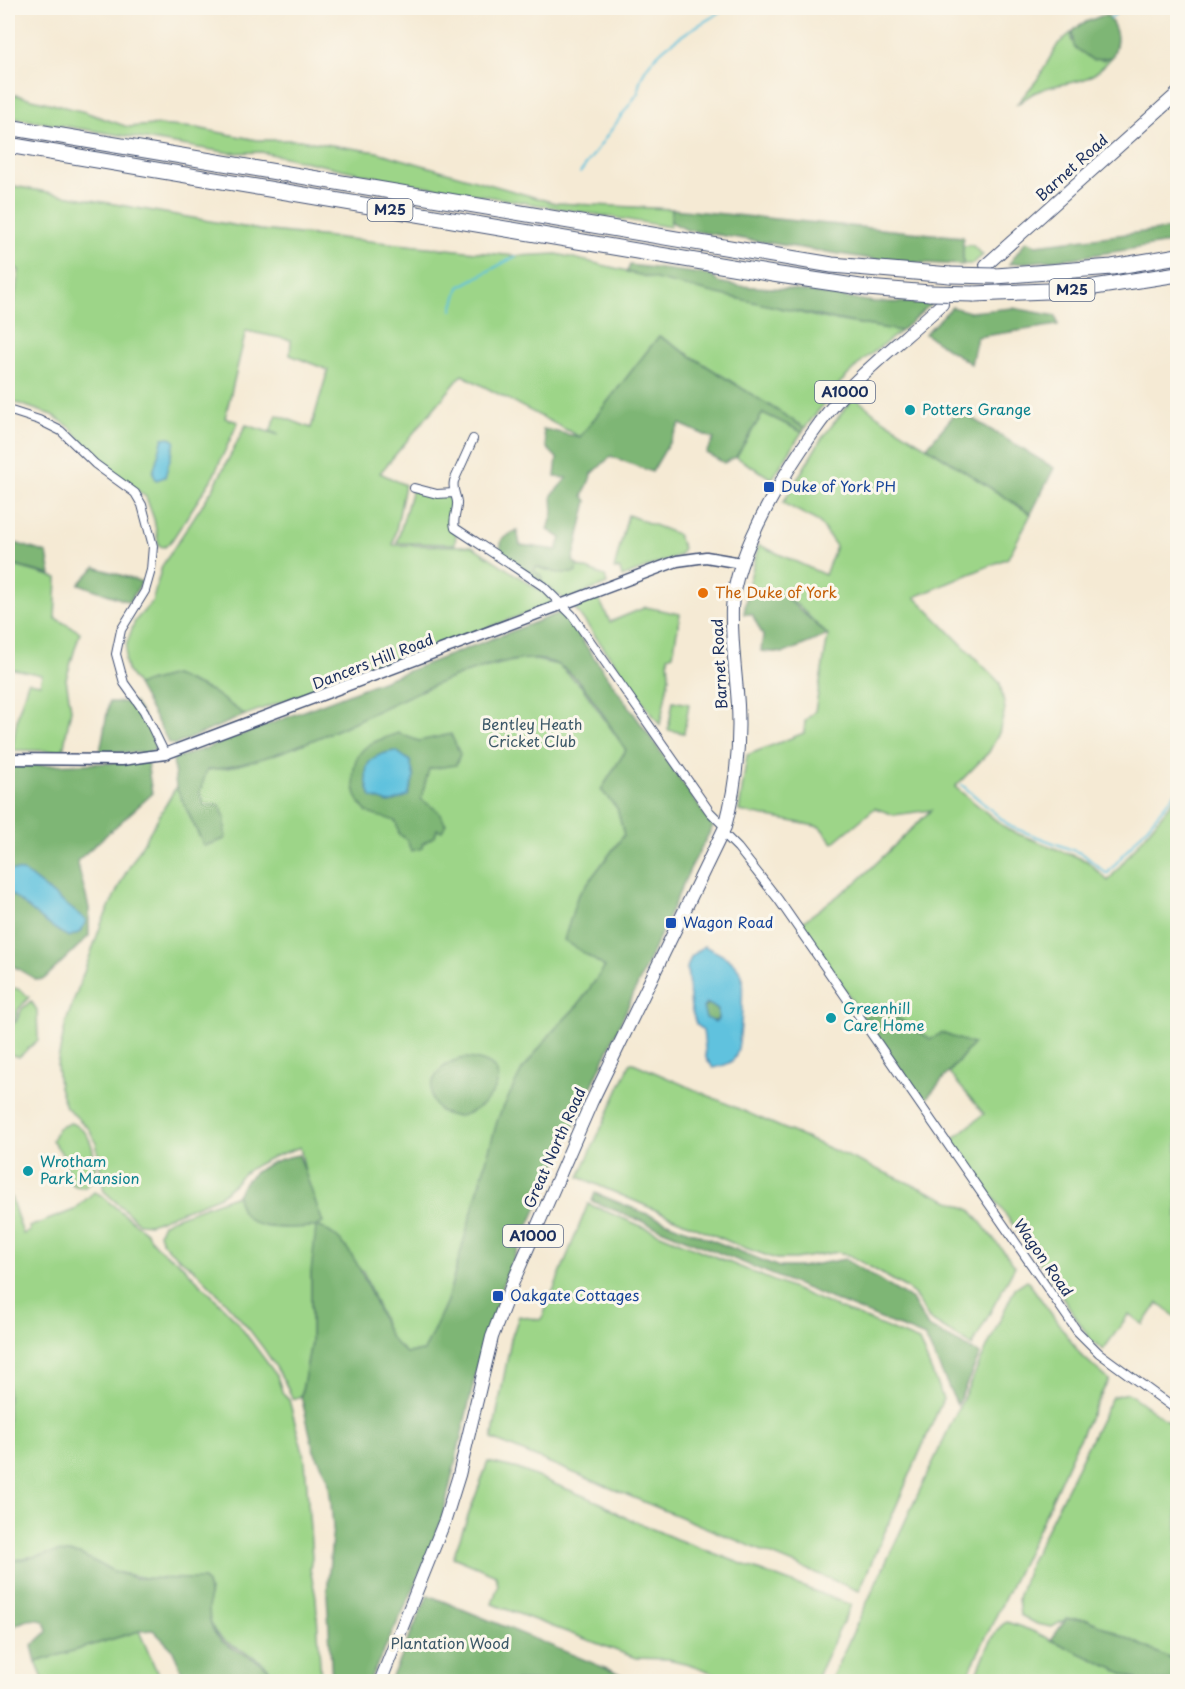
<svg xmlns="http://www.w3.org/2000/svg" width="1185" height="1689" font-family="'Playpen Sans',sans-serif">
<rect width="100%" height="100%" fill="#fbf7ec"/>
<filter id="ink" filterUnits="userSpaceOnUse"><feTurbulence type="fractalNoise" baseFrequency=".0167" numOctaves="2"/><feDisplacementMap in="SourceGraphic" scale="12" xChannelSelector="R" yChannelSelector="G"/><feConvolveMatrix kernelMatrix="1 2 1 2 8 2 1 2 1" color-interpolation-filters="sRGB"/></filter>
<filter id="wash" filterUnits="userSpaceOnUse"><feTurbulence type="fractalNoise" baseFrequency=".008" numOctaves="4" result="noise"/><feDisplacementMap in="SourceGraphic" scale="24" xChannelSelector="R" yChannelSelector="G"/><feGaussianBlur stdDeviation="1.35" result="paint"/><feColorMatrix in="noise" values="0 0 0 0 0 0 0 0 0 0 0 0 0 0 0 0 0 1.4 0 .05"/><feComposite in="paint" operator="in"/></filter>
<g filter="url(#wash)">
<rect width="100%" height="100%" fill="#f5ead4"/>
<g fill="#9dd588" stroke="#5c8273" stroke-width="1.5">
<path d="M1072,32l-1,8 31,20 10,-3c-30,35 -41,19 -76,35 -7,3 -14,9 -20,13l21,-25 21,-36z"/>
<polygon points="16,95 85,112 128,127 155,125 197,128 257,140 299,140 377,152 555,203 672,209 670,227 396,181 261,152 231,153 8,117 8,96"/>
<polygon points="8,185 260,230 516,256 557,254 817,317 901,331 862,361 840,383 805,428 659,336 580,437 462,375 380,473 405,485 393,545 472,546 547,595 553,604 245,715 211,691 174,675 137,685 127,670 125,661 127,643 135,621 152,602 162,566 214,487 246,425 279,435 270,431 277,415 311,428 328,370 290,355 291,340 246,331 225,418 238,422 213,477 172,540 165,547 159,546 154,519 146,497 96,458 70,427 52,415 8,400 8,340 19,270 8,264"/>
<polygon points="972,245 983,255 972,264 963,264 963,246"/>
<polygon points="854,397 878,416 1031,514 1008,558 915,597 1000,683 1005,709 999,733 989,752 955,787 1008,830 1087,861 1108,881 1177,796 1177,1318 1158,1303 1143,1325 1129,1314 1103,1350 1090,1339 1039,1261 952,1140 984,1114 949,1073 973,1044 930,1039 879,1006 864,1019 801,923 858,881 931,810 894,815 875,808 833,843 820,827 739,811 747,755 804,733 805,721 815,711 828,636 801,608 782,594 748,586 759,545 825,575 836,546 819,522 783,503 820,441"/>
<polygon points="763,413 802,432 772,479 736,457"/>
<polygon points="412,489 452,498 453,509 451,509 447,523 456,534 455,544 397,543"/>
<polygon points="628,515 677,534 683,548 680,555 622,577 620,569 614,569"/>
<polygon points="8,564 57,578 55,618 80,632 66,679 71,709 63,751 12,750 18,714 28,682 40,684 42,675 8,668"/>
<polygon points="578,566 605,576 607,584 565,600 542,583 534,571 536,567 558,573 575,573"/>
<polygon points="598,597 610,622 646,607 680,614 673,655 668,657 669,677 660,725 574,607"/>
<path d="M526,658l32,7 24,22 44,63 -25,40 16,18 7,27 -47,62 28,70 -27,38 -26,27 -68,139 -37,130 -23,50 -18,2 -16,-15 -27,-67 -52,2v70l-10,53 -8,3c-22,-49 -59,-89 -96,-127 -11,-10 -36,-24 -38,-39l4,-9 6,-4 68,-25 1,5 78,26 -16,-79c-18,7 -37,12 -53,24 -11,9 -18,20 -29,26l-68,27 -11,-1 -35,-32 -8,-49 -7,-13 -23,-22 -7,-20 -2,-22 9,-43 36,-100 22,-46 52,-89 28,59 21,-7 -5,-34 -16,1 -4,-14 6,-22 22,-2 69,-22 44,-18 52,-27 74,-29z"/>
<polygon points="673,701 689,704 684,733 668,730"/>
<polygon points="8,987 18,989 29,997 18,1010 15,1020 8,1024"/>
<polygon points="31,1001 37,1010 38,1040 19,1057 8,1054 8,1026 16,1022 22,1009"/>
<polygon points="631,1062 971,1210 1015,1266 972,1346 929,1319 914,1294 903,1286 851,1256 838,1252 795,1259 776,1259 737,1245 579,1177"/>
<path d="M70,1123c23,5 25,34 26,54l-11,10c-18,0 -15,-7 -18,-22 -2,-9 -10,-18 -15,-25l6,-12z"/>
<path d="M8,1189l15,45 7,-3 -1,-4 45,-17 20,-18 5,2 48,39c4,10 20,24 30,27l57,58 43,58 6,18 6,6 16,60 7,97 -2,12 6,28 5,84h-44c-20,-42 -80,-24 -67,-91l-95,-18 -35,-18 -52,3 -20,5z"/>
<polygon points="588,1204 919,1341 943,1399 859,1591 492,1439 511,1339 519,1316 540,1320 543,1316"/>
<path d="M1027,1280l54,75 28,25c-24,41 -41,85 -61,128 -27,58 -56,115 -83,173h-135l185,-393z"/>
<polygon points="1128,1393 1177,1428 1177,1662 1087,1619 1066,1619 1052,1627 1037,1624 1020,1615 1018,1598 1030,1563 1112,1397"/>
<polygon points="488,1462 518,1469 603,1504 620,1515 676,1539 851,1605 815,1681 735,1681 689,1664 668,1659 636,1658 492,1604 498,1586 496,1575 453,1557"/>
<path d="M1007,1622l23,8 110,51 -166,1c6,-15 19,-55 33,-60z"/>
<polygon points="139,1631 161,1681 44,1681 36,1662"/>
</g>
<g fill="#7eb674" stroke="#4c7269" stroke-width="1.5">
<path d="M1101,16h7c10,15 12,24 4,41l-19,3 -19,-13 -2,-15 9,-8z"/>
<polygon points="672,209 963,237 963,265 884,261 687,230 671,222"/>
<polygon points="1177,224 1177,241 1169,243 1074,258 1009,264 1026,241 1036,245 1168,229"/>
<path d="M630,265l80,10 8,7 21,4 48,3 87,13 58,1 -31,28c-92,-15 -183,-36 -274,-59z"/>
<polygon points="952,307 970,312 1013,308 1056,316 1058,325 977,337 971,364 925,334"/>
<polygon points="659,336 805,428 802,432 763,413 736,457 724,463 706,453 714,439 680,424 652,472 611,456 592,474 583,496 587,501 573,561 578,566 575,573 558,573 536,567 534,571 542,576 542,583 499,554 502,539 517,530 520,545 557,550 561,538 548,530 553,513 552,495 567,478 555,477 557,458 547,448 543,429 580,437"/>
<polygon points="958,410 1054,468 1031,514 927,447"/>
<polygon points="9,541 47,553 51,575 8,564"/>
<polygon points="95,567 142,582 129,602 79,584"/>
<polygon points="748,586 782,594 828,635 784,653 761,651 763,636 752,614 744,614"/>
<path d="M562,612l151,214 -23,43 -184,407 -26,79 -38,164 -29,71 -44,91h-37l-5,-87 6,-67 -2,-24 -3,-26 -14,-26 -13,-55 10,-53v-70l5,-46c-28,0 -75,10 -79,-32 11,-24 36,-36 62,-40l24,68 -6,3c42,14 54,76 73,110 3,6 11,12 16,17l18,-2 23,-50 51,-183 24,-48 30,-38 26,-27 27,-38 -41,-27 13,-43 47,-62 -7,-27 -16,-18 25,-40c-18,-25 -40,-71 -68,-85 -48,-26 -170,42 -217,63 -41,18 -90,38 -134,42l-7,22 3,13h17l5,14v20l-21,7 -28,-59 -3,-28 34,-11z"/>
<polygon points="174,675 211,691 245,715 175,745 169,743 137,685"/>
<polygon points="109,702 134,702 145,719 156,749 147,753 100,752"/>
<path d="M398,733l21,8 32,-7 9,20 -4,11 -27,4 -8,30 17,12 8,13 -4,7 -5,-2 -2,7 -13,8 1,4 -12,3 -4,-11 -8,-6 -3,-12c-9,-6 -23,-4 -30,-11 -16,-16 -18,-51 1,-65 8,-6 21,-9 31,-13z"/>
<polygon points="147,762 152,794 77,861 89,908 89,936 44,979 37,980 8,963 8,766"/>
<circle cx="711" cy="1013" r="9"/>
<polygon points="879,1006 930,1039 942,1033 973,1044 924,1101 864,1019"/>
<path d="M465,1058c68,5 14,62 -12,58 -34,-5 -27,-53 12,-58z"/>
<polygon points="595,1193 779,1267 801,1267 845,1259 912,1300 928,1327 980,1354 957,1405 925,1337 592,1201"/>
<path d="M57,1552l23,2 35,18 21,6 68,1c11,13 -1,34 11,54 14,22 49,21 62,48h-91l-14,-32 -19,-19 -14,1 -103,31 -4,-16 15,-14 -2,-10c-13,-6 -28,0 -37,10v-70z"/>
<polygon points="428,1595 636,1681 390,1681"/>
<polygon points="1066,1619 1087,1619 1177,1662 1177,1681 1140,1681 1051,1640"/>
</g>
<g fill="#60c2de" stroke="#3e789e" stroke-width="1.5" fill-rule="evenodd">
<polygon points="170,437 175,441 165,477 156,480 153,473 163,438"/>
<path d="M396,751l14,10 4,16 -6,19 -19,7 -18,-6c-10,-28 -7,-42 25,-46z"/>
<path d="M8,870l15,1 63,49 -5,12 -12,5c-23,-11 -40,-30 -61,-45z"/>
<path d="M704,946c14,7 31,13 38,29 1,15 0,74 -8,84 -5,6 -13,7 -21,9l-7,-10 -3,-28 -7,-6 -5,-16 -4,-40 4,-11zM706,1003l12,6v11l-3,2 -9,-4 -3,-10z"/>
</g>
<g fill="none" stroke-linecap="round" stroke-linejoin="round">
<g stroke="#60c2de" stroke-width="2">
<polyline points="1110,19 1121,8"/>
<path d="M580,173l58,-80c2,-42 59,-65 89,-85"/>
<polyline points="452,310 459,287 516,256"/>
<polyline points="962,785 1011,827 1083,854 1107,874 1178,790"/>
</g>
</g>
</g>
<g filter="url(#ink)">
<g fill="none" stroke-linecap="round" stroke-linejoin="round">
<defs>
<g id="minor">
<polyline points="8,410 39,420 61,431 95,464 135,493 142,505 153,546 151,570 145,591 121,630 116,654 124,683 144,711 165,754"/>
<path d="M473,439l-19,42c-2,9 2,13 3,21 1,9 -5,16 -2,26l88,58 29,29 138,197 15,15"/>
<polyline points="414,488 437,494 454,493"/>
<polyline points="723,833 738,848 778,899 1077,1331 1099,1353 1178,1411"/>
</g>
<polyline id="tertiary" points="8,759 122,760 165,754 677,561 706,557 741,563"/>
<g id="primary">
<polyline points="986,265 1178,93"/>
<path d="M380,1682l65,-162 14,-45 33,-138 21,-55 78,-179 134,-276c11,-40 15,-81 13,-122 -2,-32 -7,-64 -6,-96 2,-62 73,-174 115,-219 30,-31 64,-57 95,-86"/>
</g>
<g id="motorway">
<polyline points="8,127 832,265 950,275"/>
<polyline points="8,145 773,274 867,288 930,293"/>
<polyline points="996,276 1112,267 1178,256"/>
<polyline points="974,294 1075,290 1178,274"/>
</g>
</defs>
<use href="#minor" stroke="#3c4b70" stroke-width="10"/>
<use href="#tertiary" stroke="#3c4b70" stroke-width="13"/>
<use href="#primary" stroke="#3c4b70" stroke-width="14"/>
<use href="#motorway" stroke="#3c4b70" stroke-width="17"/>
<use href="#minor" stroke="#fff" stroke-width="8"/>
<use href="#tertiary" stroke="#fff" stroke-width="10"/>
<use href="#primary" stroke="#fff" stroke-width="12"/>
<use href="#motorway" stroke="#fff" stroke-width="15"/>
<defs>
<g id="motorway-bridge">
<polyline points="950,275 996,276"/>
<polyline points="930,293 974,294"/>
</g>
</defs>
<use href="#motorway-bridge" stroke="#3c4b70" stroke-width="17" stroke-linecap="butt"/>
<use href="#motorway-bridge" stroke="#fff" stroke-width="15"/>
</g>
</g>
<g fill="#0f9aa8" stroke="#fbf7ec" stroke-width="2">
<circle cx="910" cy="410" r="6"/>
<circle cx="831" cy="1018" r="6"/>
<circle cx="28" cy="1171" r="6"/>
</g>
<g fill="#1a4fb4" stroke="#fbf7ec" stroke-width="2">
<rect x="763" y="481" width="12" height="12" rx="3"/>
<rect x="665" y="917" width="12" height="12" rx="3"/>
<rect x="492" y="1290" width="12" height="12" rx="3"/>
</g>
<circle fill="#e8710a" stroke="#fbf7ec" stroke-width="2" cx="703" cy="593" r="6"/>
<g text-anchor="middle" stroke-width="6" stroke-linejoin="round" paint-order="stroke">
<g fill="#fbf7ec" stroke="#5e6b89" stroke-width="1.5">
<rect x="367.5" y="199" width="45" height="22" rx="4.5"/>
<rect x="1049.5" y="279" width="45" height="22" rx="4.5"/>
<rect x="815" y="381" width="60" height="22" rx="4.5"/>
<rect x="503" y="1225" width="60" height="22" rx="4.5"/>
</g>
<g font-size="14" font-weight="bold" fill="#1b2f5e">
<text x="390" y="215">M25</text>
<text x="1072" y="295">M25</text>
<text x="845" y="397">A1000</text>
<text x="533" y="1241">A1000</text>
</g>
<g font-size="15" fill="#1b2f5e" stroke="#fbf7ec">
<text transform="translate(1072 168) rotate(-42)" y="5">Barnet Road</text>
<text transform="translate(373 662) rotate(-21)" y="5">Dancers Hill Road</text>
<text transform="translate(720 664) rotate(-93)" y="5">Barnet Road</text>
<text transform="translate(555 1148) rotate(-66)" y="5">Great North Road</text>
<text transform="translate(1043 1258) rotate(55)" y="5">Wagon Road</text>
</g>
<g font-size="15" fill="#0d838f" stroke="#fbf7ec" text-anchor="start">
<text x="922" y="415">Potters Grange</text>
<text x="843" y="1014">Greenhill<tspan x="843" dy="17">Care Home</tspan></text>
<text x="40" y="1167">Wrotham<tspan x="40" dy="17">Park Mansion</tspan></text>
</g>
<g font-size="15" fill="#164399" stroke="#fbf7ec" text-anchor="start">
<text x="781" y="492">Duke of York PH</text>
<text x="683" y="928">Wagon Road</text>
<text x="510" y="1301">Oakgate Cottages</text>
</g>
<g font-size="15" fill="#c56008" stroke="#fbf7ec" text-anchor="start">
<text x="715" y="598">The Duke of York</text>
</g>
<g font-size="15" fill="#3c5868" stroke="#fbf7ec">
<text x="532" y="730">Bentley Heath<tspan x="532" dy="17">Cricket Club</tspan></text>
<text x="450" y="1649">Plantation Wood</text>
</g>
</g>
<rect width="1185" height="1689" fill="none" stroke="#fbf7ec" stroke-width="30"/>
</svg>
